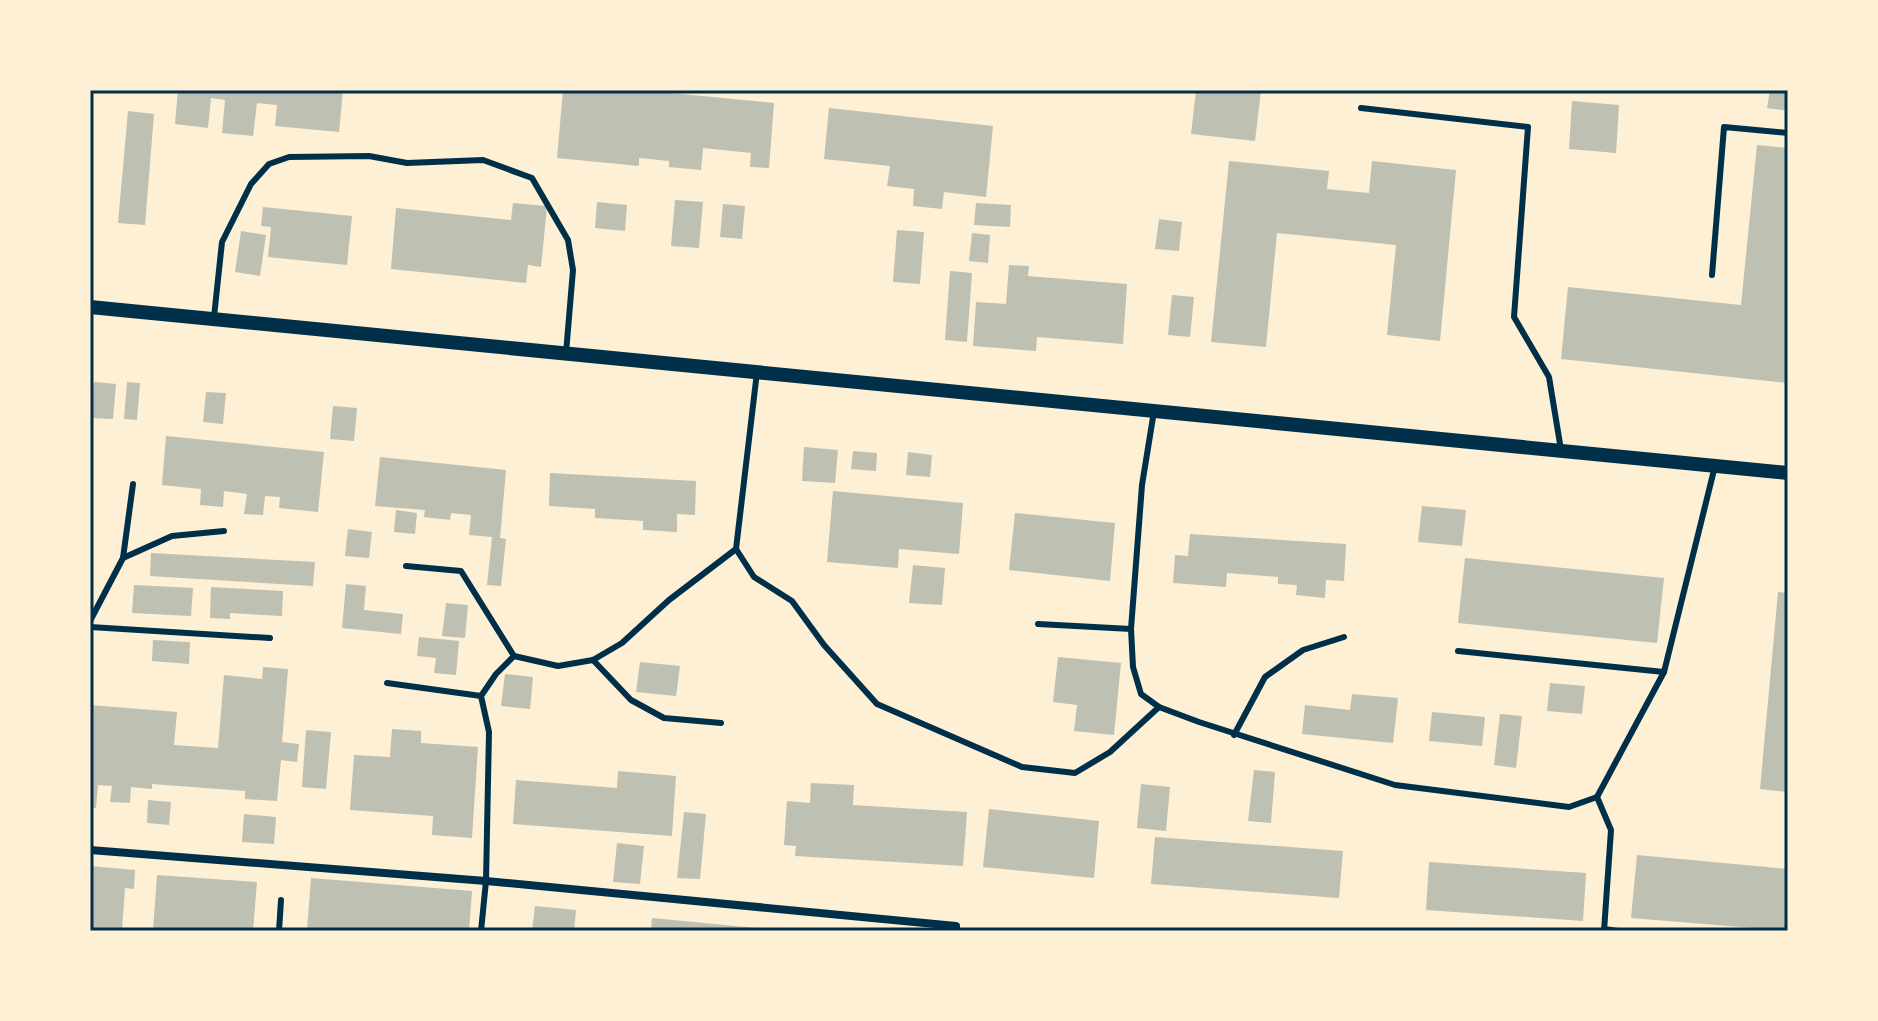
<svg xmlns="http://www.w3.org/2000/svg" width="1878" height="1021" font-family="Overpass,sans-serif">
<rect width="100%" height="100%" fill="#fdf0d5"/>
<g fill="#bec0b2">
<polygon points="178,90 343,90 339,132 275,126 277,105 257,103 253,136 222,133 225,100 211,98 208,128 175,124"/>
<polygon points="563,90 640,90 774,103 769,168 750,167 751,153 703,148 701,170 669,167 669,161 639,158 639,166 557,158"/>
<polygon points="1196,90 1261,90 1255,141 1191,134"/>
<polygon points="1770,90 1788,90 1788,111 1767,108"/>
<polygon points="1572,101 1619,105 1616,153 1569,149"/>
<polygon points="829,108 993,126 986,197 944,192 942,209 913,206 914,189 887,186 890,166 824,159"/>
<polygon points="128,111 154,114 145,225 118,223"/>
<polygon points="1757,145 1788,148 1788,383 1561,359 1568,287 1741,305"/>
<polygon points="1229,161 1329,171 1327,189 1369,193 1372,161 1456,170 1440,341 1387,335 1396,245 1277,233 1266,347 1211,342"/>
<polygon points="675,200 703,202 699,248 671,246"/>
<polygon points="597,202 627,205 625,231 595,228"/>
<polygon points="513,203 547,206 541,267 528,265 526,283 391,269 396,208 511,220"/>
<polygon points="976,203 1011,205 1010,227 974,225"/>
<polygon points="723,204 745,206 742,239 720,237"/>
<polygon points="263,207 352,216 347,265 268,257 271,227 261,226"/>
<polygon points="1159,219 1182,222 1179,251 1155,249"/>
<polygon points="897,230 924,232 920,284 893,282"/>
<polygon points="241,231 266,235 260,276 235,272"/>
<polygon points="972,233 990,235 988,263 969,261"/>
<polygon points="1009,265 1029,266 1028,276 1127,284 1123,344 1037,337 1036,351 973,346 976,302 1006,304"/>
<polygon points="950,271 972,273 967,342 945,340"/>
<polygon points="1172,295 1194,297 1190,337 1168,335"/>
<polygon points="94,382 116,384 113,419 90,418"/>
<polygon points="127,382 140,383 137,420 124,419"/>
<polygon points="206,392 226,393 223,424 203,422"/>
<polygon points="333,406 357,408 354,441 330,439"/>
<polygon points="166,436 324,452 318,512 279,508 280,497 265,496 263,515 244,514 247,494 224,491 223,507 200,505 201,489 162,485"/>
<polygon points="804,447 838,450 835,483 802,481"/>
<polygon points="853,451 877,453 876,471 851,469"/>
<polygon points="908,452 932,455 930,477 906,475"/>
<polygon points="380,457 506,470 500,538 506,539 501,586 487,585 492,537 469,535 471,515 451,513 450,520 424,517 425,510 375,506"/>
<polygon points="550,473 696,481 695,515 677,514 677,532 643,530 643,521 595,518 595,509 549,506"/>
<polygon points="833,491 963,503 959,554 899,549 898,568 827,562"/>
<polygon points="1422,506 1466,510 1462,546 1418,542"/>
<polygon points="396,510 417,513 415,534 394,532"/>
<polygon points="1015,513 1115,523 1110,581 1009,570"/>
<polygon points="348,529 372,532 369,558 345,556"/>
<polygon points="1190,534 1346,544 1344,581 1326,580 1325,598 1296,595 1297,585 1278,584 1278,577 1227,573 1226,587 1173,583 1175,555 1188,556"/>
<polygon points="151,553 315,562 313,586 150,576"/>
<polygon points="1465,558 1664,578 1657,643 1458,623"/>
<polygon points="913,565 945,568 942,605 909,603"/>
<polygon points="346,584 366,586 364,610 403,614 401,634 342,628"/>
<polygon points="134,585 193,588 191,616 132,613"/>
<polygon points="211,587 283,591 282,616 230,613 230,619 210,618"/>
<polygon points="1778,592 1788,593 1788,792 1760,789"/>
<polygon points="446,603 468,605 465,638 442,636"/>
<polygon points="419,637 459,641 456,675 434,673 436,658 417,656"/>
<polygon points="153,640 190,642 189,664 152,661"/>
<polygon points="1058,657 1121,663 1114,735 1074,731 1077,705 1053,702"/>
<polygon points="640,662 680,666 676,696 636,692"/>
<polygon points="263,667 288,669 282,742 299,744 297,762 281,760 277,801 245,799 245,791 152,784 152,789 131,787 130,803 110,802 112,786 98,785 96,808 90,807 90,705 177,712 174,745 218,748 224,675 262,679"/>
<polygon points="505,674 533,677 530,709 501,706"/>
<polygon points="1550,683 1585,686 1582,714 1547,711"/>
<polygon points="1352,694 1398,698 1393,743 1302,734 1305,705 1350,710"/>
<polygon points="1432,712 1485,717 1482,746 1429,741"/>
<polygon points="1500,714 1522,716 1516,768 1494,765"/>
<polygon points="392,729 421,731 421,743 478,747 472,838 432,835 433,816 350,810 354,755 390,757"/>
<polygon points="306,730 331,732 326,789 302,787"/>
<polygon points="1254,770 1275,772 1271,823 1248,821"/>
<polygon points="618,771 676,776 672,836 513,824 516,780 617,788"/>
<polygon points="811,783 854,785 853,805 967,812 963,866 795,856 796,846 784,845 787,801 810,803"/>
<polygon points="1141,784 1170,787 1166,831 1137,828"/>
<polygon points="148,800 171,802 169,825 147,823"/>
<polygon points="989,809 1099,821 1094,878 983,867"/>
<polygon points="684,812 706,814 700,879 677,878"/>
<polygon points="244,814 276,817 274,844 242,842"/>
<polygon points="1155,837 1343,851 1339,898 1151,884"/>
<polygon points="617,843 644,846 640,884 613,882"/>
<polygon points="1637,855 1788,869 1788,931 1631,918"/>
<polygon points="1429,862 1586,873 1583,921 1426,910"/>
<polygon points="90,866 135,870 134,889 125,888 122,931 90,931"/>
<polygon points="157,875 257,882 253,931 153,931"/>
<polygon points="311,878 472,891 469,931 307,931"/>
<polygon points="535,906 576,910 574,931 532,931"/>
<polygon points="652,918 766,929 766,931 651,931"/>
</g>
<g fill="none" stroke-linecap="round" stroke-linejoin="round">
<g stroke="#003049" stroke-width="6">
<polyline points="1361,108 1528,127 1514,317 1549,377 1561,450"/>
<polyline points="1712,275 1724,127 1788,133"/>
<polyline points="214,317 222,242 251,184 269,164 289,157 369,156 407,163 483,160 532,178 568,240 573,270 566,353"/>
<polyline points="1154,411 1142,485 1131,629 1133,667 1141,694 1159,707 1199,722 1395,785 1569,807 1597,797 1664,672 1715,466"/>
<polyline points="736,549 754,577 792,601 824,645 877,704 1022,767 1075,773 1110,752 1159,707"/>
<polyline points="123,558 172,536 224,531"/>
<polyline points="406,566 461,571 514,656 558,666 593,660 622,643 669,600 736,549 757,372"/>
<polyline points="90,621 123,558 133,484"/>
<polyline points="1038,624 1131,629"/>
<polyline points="90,627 270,638"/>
<polyline points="1458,651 1664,672"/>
<polyline points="593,660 631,700 664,718 721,723"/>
<polyline points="387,683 481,696"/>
<polyline points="1234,735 1265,677 1303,650 1344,637"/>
<polyline points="1597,797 1611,830 1604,931"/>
<polyline points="1604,929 1618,931"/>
<polyline points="279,931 281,900"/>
<polyline points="481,931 486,881 489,732 481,696 496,674 514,656"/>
</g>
<polyline stroke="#003049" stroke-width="8" points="90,850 486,881 956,926 956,931"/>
<polyline stroke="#003049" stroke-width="14" points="90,307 1788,473"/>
</g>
<rect width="1878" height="1021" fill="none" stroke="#fdf0d5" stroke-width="184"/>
<rect x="92" y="92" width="1694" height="837" fill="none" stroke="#003049" stroke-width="3"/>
</svg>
